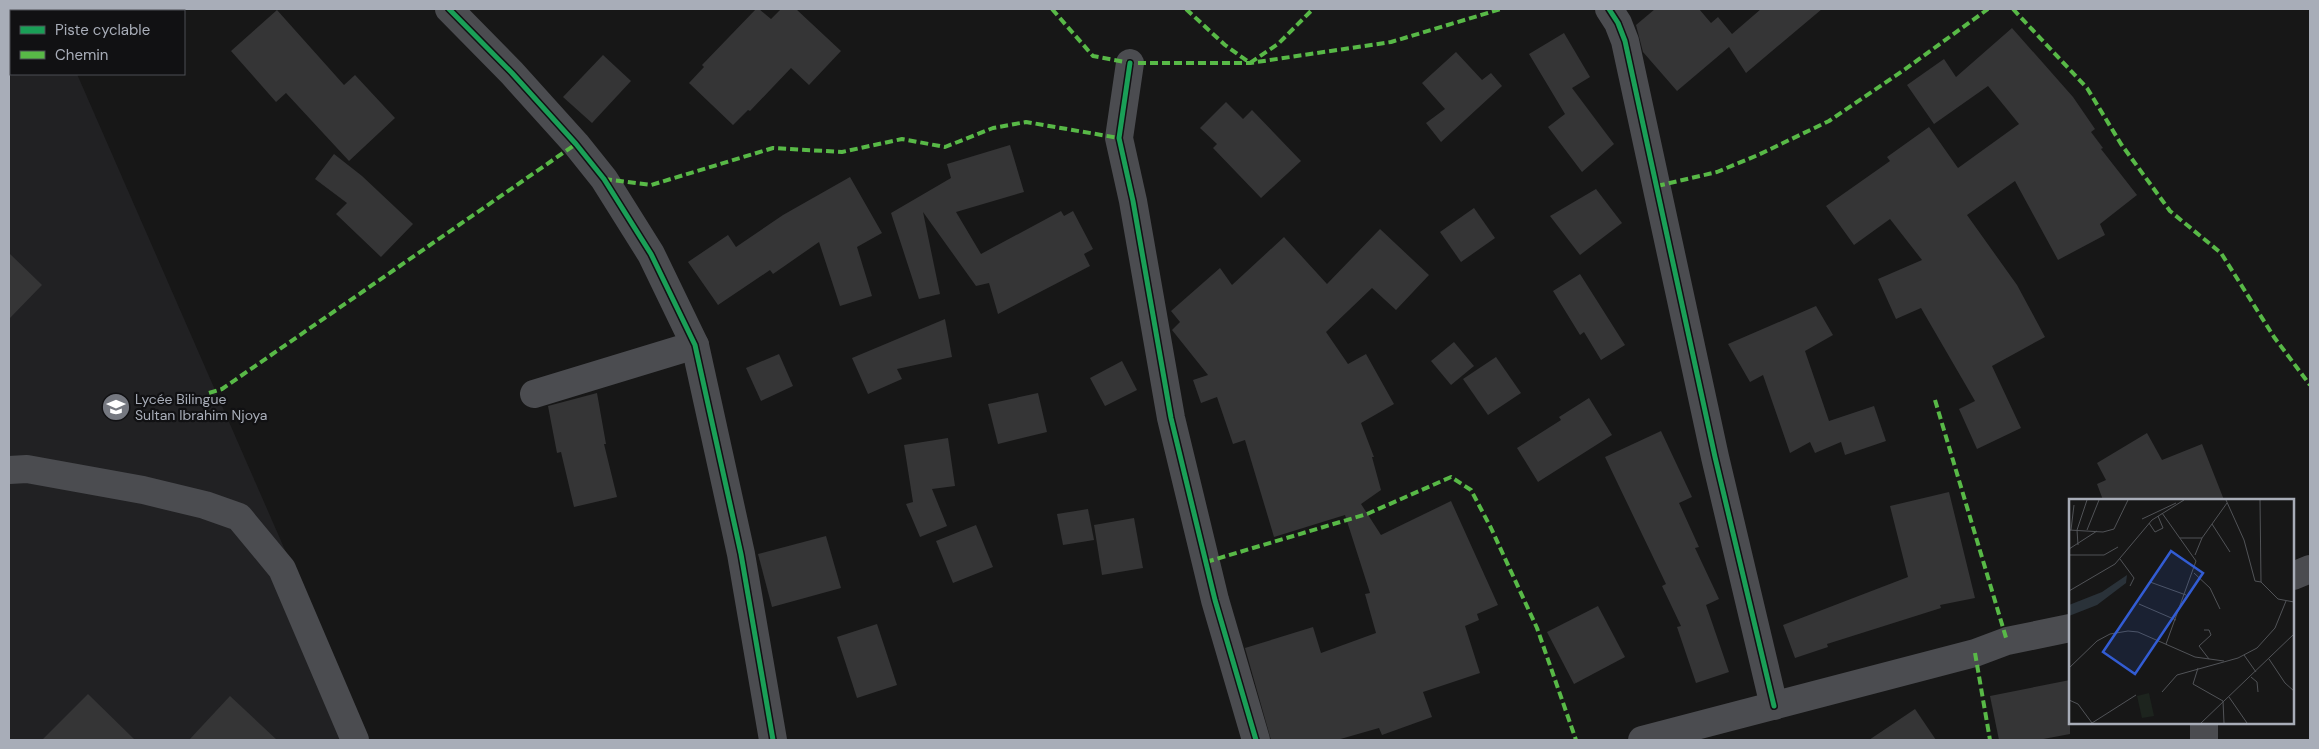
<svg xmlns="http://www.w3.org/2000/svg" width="2319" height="749" font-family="'DM Sans',sans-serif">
<rect width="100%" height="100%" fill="#171717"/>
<polygon fill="#212123" points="9,9 49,9 50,11 11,11 11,74 77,74 368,740 9,740"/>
<g fill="#353536">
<polygon points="756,9 759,9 771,19 781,9 796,9 841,51 809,85 791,68 750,111 748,110 733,125 689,83 704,67 702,65"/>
<polygon points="1655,9 1699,9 1711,23 1718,17 1732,34 1761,9 1822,9 1746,73 1729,47 1677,91 1643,52 1636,25"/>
<polygon points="277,10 344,85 355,75 395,118 349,161 286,93 276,102 231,51"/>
<polygon points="2012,28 2073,97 2095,129 2091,132 2103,148 2101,149 2137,195 2100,224 2105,235 2058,260 2015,181 1967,215 2017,285 2045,337 1992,366 2021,428 1977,449 1959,409 1975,401 1921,308 1896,319 1878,279 1922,260 1890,219 1854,245 1826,206 1890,161 1887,157 1929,127 1958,168 2019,124 1988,86 1934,124 1907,85 1944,59 1956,77"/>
<polygon points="1564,33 1590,77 1572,88 1614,144 1582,172 1548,127 1565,114 1529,54"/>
<polygon points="1456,52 1482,80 1491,73 1502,86 1441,142 1426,123 1445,109 1422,83"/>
<polygon points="603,55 631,81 592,123 563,97"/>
<polygon points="1226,102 1243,119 1252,110 1301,161 1261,198 1213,148 1217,144 1200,128"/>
<polygon points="1010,145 1024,192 956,212 981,254 1061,211 1064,216 1073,211 1093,249 1084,254 1090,266 998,314 989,283 976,286 923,212 940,294 919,299 891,213 951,178 947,164"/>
<polygon points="334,154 362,176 413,224 381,257 336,214 347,203 315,179"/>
<polygon points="850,177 882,233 857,247 872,296 840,306 819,242 773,274 770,270 718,305 688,262 728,235 736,247 783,215"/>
<polygon points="1596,189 1622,223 1580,255 1550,216"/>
<polygon points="1474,208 1495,238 1461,262 1440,232"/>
<polygon points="1380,229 1429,275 1396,310 1372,288 1326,332 1348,364 1366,354 1394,404 1361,423 1374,457 1372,457 1381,490 1361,504 1381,535 1451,501 1498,605 1477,614 1479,620 1465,626 1480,673 1423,692 1432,717 1382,735 1379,728 1337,740 1271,740 1245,648 1313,627 1321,653 1376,633 1365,594 1370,593 1345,515 1274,537 1245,440 1233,444 1217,397 1201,403 1193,380 1208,375 1172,330 1180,322 1171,311 1220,268 1232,285 1284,237 1327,284"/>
<polygon points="9,253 42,285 9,319"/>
<polygon points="1580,274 1625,345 1601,360 1584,332 1580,335 1553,291"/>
<polygon points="1816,306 1833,335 1805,351 1829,421 1874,406 1886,441 1845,455 1841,442 1815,453 1810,442 1790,453 1763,375 1750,382 1728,344"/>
<polygon points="945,319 952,357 897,369 902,379 868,394 852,358"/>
<polygon points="1454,342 1474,366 1451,385 1431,361"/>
<polygon points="779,354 793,386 761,401 746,368"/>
<polygon points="1496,357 1521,393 1488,415 1463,379"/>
<polygon points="1122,361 1137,390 1105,406 1090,378"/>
<polygon points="597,393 606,444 604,444 617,497 574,507 561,452 557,453 548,406"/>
<polygon points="1038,393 1047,432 998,444 988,404"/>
<polygon points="1589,398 1612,435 1538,482 1517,448 1561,420 1559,417"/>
<polygon points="1661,431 1692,497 1679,503 1699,547 1695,548 1719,599 1706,605 1729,672 1696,683 1677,627 1681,626 1662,586 1666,584 1605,457"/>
<polygon points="2147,433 2162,460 2202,444 2224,500 2103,500 2097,484 2106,480 2097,463"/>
<polygon points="948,438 955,486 932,489 947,526 920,537 906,504 913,502 904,445"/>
<polygon points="1949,492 1975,598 1940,605 1941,608 1827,644 1828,647 1795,658 1783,625 1908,577 1890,506"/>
<polygon points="1088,509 1094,540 1063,545 1057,514"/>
<polygon points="1134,518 1143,568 1102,575 1094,525"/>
<polygon points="976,525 993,567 953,583 936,541"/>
<polygon points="826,536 841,588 772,607 758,554"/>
<polygon points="1598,606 1625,657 1574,684 1547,632"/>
<polygon points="877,624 897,685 857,698 837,637"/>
<polygon points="2070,680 2070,734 2038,740 1999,740 1990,696"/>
<polygon points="88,694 135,740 42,740"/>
<polygon points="230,696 277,740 189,740"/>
<polygon points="1915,709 1936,740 1869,740"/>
</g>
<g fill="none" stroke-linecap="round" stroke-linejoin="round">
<g stroke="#4b4c50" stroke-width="28">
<polyline points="449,9 512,73 576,144 604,179 651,254 695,345 741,554 773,740"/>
<polyline points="1609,9 1618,23 1625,41 1715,457 1774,706"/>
<polyline points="1130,63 1119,138 1133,201 1171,418 1215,600 1256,740"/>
<polyline points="534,394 695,345"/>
<polyline points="9,470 27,469 143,490 205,505 239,517 282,569 355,740"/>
<polyline points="2293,576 2310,569"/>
<polyline points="1642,740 1975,653 2007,641 2070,628"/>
<polyline points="2204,740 2204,723"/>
</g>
<g stroke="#58b947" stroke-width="4" stroke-dasharray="8 4" stroke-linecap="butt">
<polyline points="1052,9 1093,56 1130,63 1250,63 1391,42 1501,9"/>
<polyline points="1186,9 1225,45 1250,63 1278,44 1313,9"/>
<polyline points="2013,9 2087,88 2121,144 2170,211 2221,253 2274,337 2310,385"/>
<polyline points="604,179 651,185 773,148 842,152 902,139 945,147 993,128 1026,122 1119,138"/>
<polyline points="1657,186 1717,172 1758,155 1829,121 1904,70 1988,9"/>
<polyline points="209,393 222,389 576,144"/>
<polyline points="1935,400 2007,641"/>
<polyline points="1206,562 1367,514 1451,477 1471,490 1491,528 1537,628 1576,740"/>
<polyline points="1975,653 1990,740"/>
</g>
<defs>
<g id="cycleway">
<polyline points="449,9 512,73 576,144 604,179 651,254 695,345 741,554 773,740"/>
<polyline points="1609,9 1618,23 1625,41 1715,457 1774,706"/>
<polyline points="1130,63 1119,138 1133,201 1171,418 1215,600 1256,740"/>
</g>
</defs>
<use href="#cycleway" stroke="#111113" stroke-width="8"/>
<use href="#cycleway" stroke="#1a9f57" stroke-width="5"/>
</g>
<defs>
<symbol id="school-disc" viewBox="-11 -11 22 22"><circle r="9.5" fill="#757880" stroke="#111113"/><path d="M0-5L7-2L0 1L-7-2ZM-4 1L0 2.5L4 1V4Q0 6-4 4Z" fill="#fff"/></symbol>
</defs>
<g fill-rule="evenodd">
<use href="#school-disc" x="100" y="391" width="32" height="32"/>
</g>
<g text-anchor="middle" stroke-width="4.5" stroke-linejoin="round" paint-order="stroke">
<g font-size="14" fill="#a8adb8" stroke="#111113" text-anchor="start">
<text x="135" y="404">Lycée Bilingue<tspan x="135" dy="16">Sultan Ibrahim Njoya</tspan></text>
</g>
</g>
<g transform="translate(2069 499)">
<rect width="225" height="225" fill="#171717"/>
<path d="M80,194l5,23 -12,2 -5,-22z" fill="#1d241e"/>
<path d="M58,76l-1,8 -29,22 -28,11v-11l33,-13z" fill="#2a3239"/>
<path fill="none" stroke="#515357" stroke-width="1" d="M157,1l18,40 11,41 6,1M191,1l1,82 17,17 16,3M93,14l34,48 -30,83M73,20l34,-16M80,24l6,9 8,-4 -5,-12M143,25l18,28M0,31l34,2 11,-3 14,-29M2,31l3,-25M18,31l12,-30M111,39h22M9,46l-1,-15 10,-30M0,50l28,-18M0,56h35l14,-8M126,56l7,-17 25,-35M51,60l14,19 -4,8M125,74l16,15 10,21M81,83l36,13M0,92l46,-27 37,-44 32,-20M70,105l37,16M135,131h5l2,5 -12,11 10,13M175,156l12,17M200,160l16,24 9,8M0,169l28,-27 13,-7 18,-3 10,1 57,25 29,4M129,169l-5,16 30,17 1,22M182,178l6,5 1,10M93,193l15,-17 61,-17 19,-10 18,-20 11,-27M160,198l18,26M0,201l9,4 14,19M23,224l44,-28M132,224l93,-89"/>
<path fill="#325cd3" fill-opacity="0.15" stroke="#325cd3" stroke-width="2.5" d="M102,52l32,22 -68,101 -32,-22z"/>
<rect width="225" height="225" fill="none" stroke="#a8adb8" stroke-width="2.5"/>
</g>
<rect width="2319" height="749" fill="none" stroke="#a8adb8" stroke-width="20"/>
<rect x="10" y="10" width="175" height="65" fill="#111113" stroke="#4d4f55"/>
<rect x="20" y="26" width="25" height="8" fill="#1a9f57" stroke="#4d4f55"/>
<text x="55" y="35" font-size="15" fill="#a8adb8">Piste cyclable</text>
<rect x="20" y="51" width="25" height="8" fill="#58b947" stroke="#4d4f55"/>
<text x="55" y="60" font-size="15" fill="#a8adb8">Chemin</text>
</svg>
